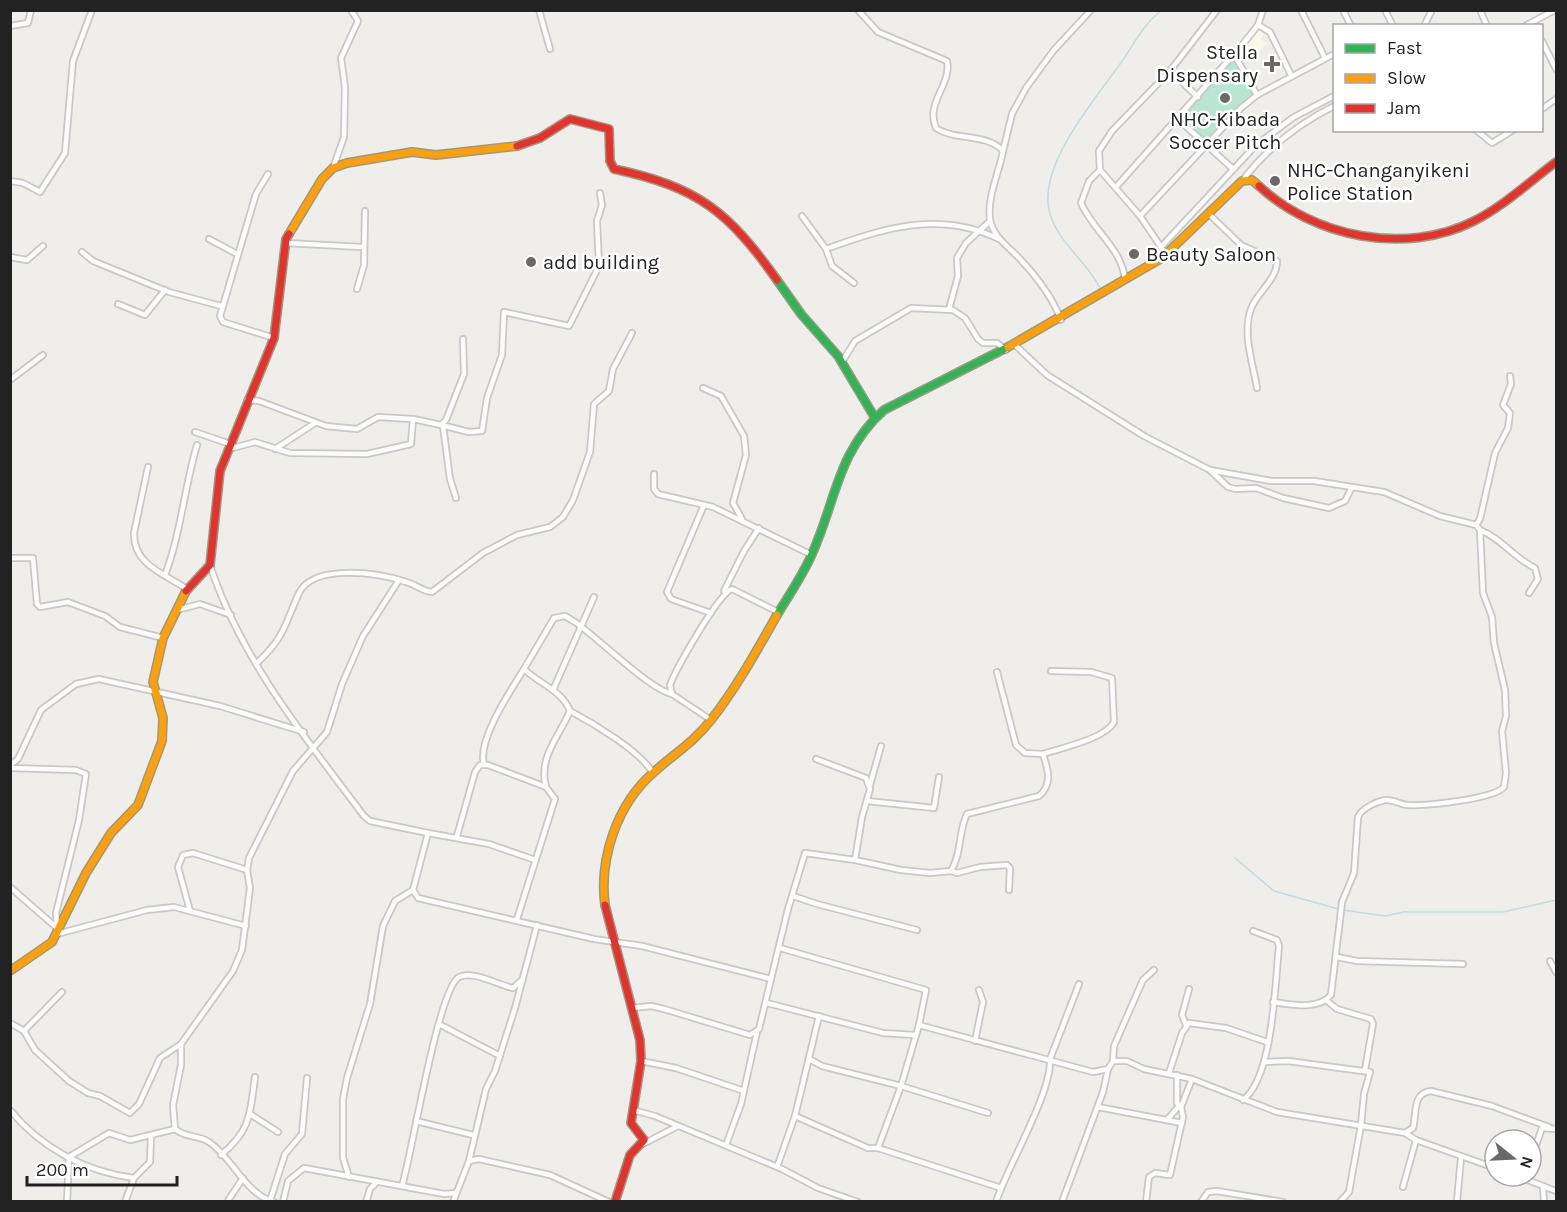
<svg xmlns="http://www.w3.org/2000/svg" width="1567" height="1212" font-family="Karla,sans-serif">
<rect width="100%" height="100%" fill="#f0eeeb"/>
<polygon fill="#f8f7e8" points="1259,30 1264,35 1260,39 1267,43 1258,53 1247,43"/>
<polygon fill="#b7e6d2" points="1235,58 1254,96 1208,138 1202,138 1185,122 1184,116"/>
<g fill="none" stroke-linecap="round" stroke-linejoin="round">
<g stroke="#bfdbe3" stroke-width="1.5">
<path d="M1101,290c-13,-28 -42,-46 -51,-76 -14,-47 44,-113 70,-150 14,-19 22,-39 42,-54"/>
<polyline points="1235,858 1274,891 1342,910 1385,916 1404,912 1503,912 1556,900"/>
</g>
<defs>
<g id="street">
<polyline points="539,10 550,49"/>
<path d="M858,10l20,22 69,29c5,24 -22,41 -11,67 19,13 52,5 67,23 -4,22 -16,46 -13,68 2,17 19,28 30,40 17,18 32,37 41,61"/>
<polyline points="1301,10 1325,58"/>
<polyline points="1343,10 1351,26"/>
<polyline points="1385,10 1393,26"/>
<polyline points="1480,10 1487,26"/>
<polyline points="1258,25 1270,32 1291,75"/>
<polyline points="10,26 28,23 31,10"/>
<polyline points="1424,26 1432,10"/>
<polyline points="1525,26 1555,10"/>
<polyline points="1542,41 1556,69"/>
<polyline points="1234,54 1257,95"/>
<polyline points="1170,71 1198,97"/>
<polyline points="1542,109 1556,99"/>
<polyline points="1177,118 1233,169"/>
<polyline points="1476,130 1492,143 1513,130"/>
<polyline points="1003,151 1012,114 1026,88 1054,50 1091,10"/>
<polyline points="333,168 344,137 345,87 341,58 358,21 351,10"/>
<path d="M1100,170l-11,11 -8,22c12,28 41,45 44,77"/>
<polyline points="268,174 256,194 220,316 223,322 274,338"/>
<polyline points="10,181 23,183 40,192 65,153 73,61 92,10"/>
<path d="M1242,181c25,-33 56,-57 92,-75"/>
<polyline points="1116,187 1243,44 1258,25 1263,10"/>
<path d="M1209,214l32,31 36,16c0,19 -20,31 -26,48 -9,24 2,55 6,79"/>
<polyline points="802,216 826,249 832,266 854,283"/>
<polyline points="1140,216 1241,108 1257,95 1334,54"/>
<polyline points="209,239 237,254"/>
<polyline points="286,243 362,247"/>
<polyline points="1161,247 1256,145 1294,117 1334,96"/>
<path d="M826,249c58,-21 114,-39 173,-10"/>
<polyline points="82,252 93,261 169,292 221,306"/>
<polyline points="1164,256 1161,247 1140,216 1100,170 1099,151 1112,131 1170,71 1217,10"/>
<polyline points="10,257 27,260 43,246"/>
<polyline points="357,289 364,265 365,211"/>
<polyline points="118,304 145,315 165,290"/>
<polyline points="949,309 958,276 957,258 966,243 990,221"/>
<polyline points="1015,345 1047,375 1144,436 1210,470 1228,487 1235,489 1256,488 1283,498 1329,508 1345,501 1352,487"/>
<polyline points="842,362 855,341 911,308 953,310 965,318 978,339 983,343 997,343 1006,350"/>
<polyline points="10,380 43,355"/>
<polyline points="703,388 721,396 744,436 746,455 733,503 742,519"/>
<polyline points="247,400 259,401 326,426 357,429 378,417 413,419 441,425 446,420 464,374 463,339"/>
<polyline points="441,425 469,432 482,431 487,398 502,355 504,312 569,326 599,266 597,221 602,205 600,193"/>
<polyline points="443,426 450,479 456,498"/>
<polyline points="195,432 233,445"/>
<polyline points="233,448 255,442 290,453 367,454 411,444 413,419"/>
<polyline points="275,449 315,423"/>
<path d="M148,467l-14,66c-1,32 31,41 53,56"/>
<polyline points="1210,470 1271,481 1314,481 1384,492 1440,516 1476,525 1480,519 1495,453 1508,428 1510,413 1503,405 1511,384 1510,376"/>
<polyline points="654,474 654,489 658,494 713,507 812,555"/>
<polyline points="704,505 667,592 671,599 711,613"/>
<path d="M1480,530c21,8 34,28 55,38l3,11 -9,14"/>
<polyline points="10,558 33,558 37,604 40,607 68,602 105,616 120,627 163,638"/>
<path d="M210,565c30,93 96,174 154,251l6,5 58,12 -15,57 5,8 176,41 48,7 129,33 17,-70 17,-56 50,7 7,-43 8,-28 -4,-11 -50,-19"/>
<path d="M165,575c16,-42 19,-86 32,-130"/>
<polyline points="724,591 744,551 759,528"/>
<polyline points="177,610 200,604 231,615"/>
<path d="M257,663c28,-26 27,-37 42,-70 15,-30 80,-20 107,-11 9,2 16,9 26,10l51,-39 34,-18 33,-8 13,-10 10,-17 17,-48 4,-48 15,-13 4,-22 19,-36"/>
<polyline points="553,690 594,597"/>
<path d="M570,711c23,12 70,40 83,62"/>
<path d="M711,720l-39,-26 -2,-9c6,-16 48,-91 62,-96l46,23"/>
<path d="M1043,754c18,-6 62,-15 71,-32l-2,-44 -21,-6 -40,-1"/>
<path d="M484,764c-7,-24 27,-74 40,-95"/>
<polyline points="10,765 18,759 41,710 76,684 99,679 220,706 304,732"/>
<polyline points="10,768 76,770 86,774 79,820 56,913 57,928"/>
<polyline points="870,785 881,746"/>
<path d="M546,787c-8,-30 13,-50 24,-76 -8,-21 -31,-27 -46,-42l30,-51 11,-2 10,6c22,15 75,68 97,72"/>
<polyline points="867,801 934,808 939,777"/>
<polyline points="428,833 489,844 535,860"/>
<polyline points="457,836 475,772 480,765 488,765 546,787 555,799 517,919"/>
<polyline points="855,860 901,870 930,873 951,871 957,873 980,867 1007,865 1010,868 1009,890"/>
<path d="M951,871c11,-18 7,-39 16,-57l72,-18c14,-12 9,-26 4,-42l-18,-1 -9,-8 -19,-73"/>
<polyline points="10,887 57,928"/>
<polyline points="793,896 817,904 917,930"/>
<polyline points="190,911 178,867 183,855 193,853 247,870"/>
<polyline points="57,934 147,910 174,907 246,926"/>
<polyline points="780,948 926,990 919,1025"/>
<polyline points="1337,957 1357,961 1463,964"/>
<polyline points="1550,961 1556,972"/>
<polyline points="1326,1000 1337,1009 1371,1019 1373,1024 1365,1070"/>
<path d="M1273,1002c18,2 44,9 58,-7l11,-93 12,-29 4,-56c4,-9 18,-15 27,-17 8,-1 16,5 23,5 18,1 86,-6 96,-18l2,-14 -4,-42 4,-15 -1,-26 -11,-47 -2,-26 -9,-24 -3,-63 -4,-5"/>
<polyline points="767,1003 883,1033 914,1035"/>
<polyline points="632,1008 651,1006 664,1009 750,1035 759,1029 771,979"/>
<polyline points="10,1023 24,1031 35,1050 69,1081 88,1093 100,1096 130,1113 139,1104 160,1058 181,1044"/>
<polyline points="439,1024 500,1056"/>
<polyline points="1186,1025 1182,1015 1189,989"/>
<polyline points="24,1031 62,992"/>
<polyline points="975,1041 983,1002 979,990"/>
<polyline points="809,1059 822,1066 901,1086 988,1113"/>
<polyline points="641,1061 676,1068 744,1091"/>
<polyline points="1113,1061 1114,1046 1143,980 1154,970"/>
<polyline points="1265,1062 1288,1061 1370,1072 1364,1094 1361,1125 1349,1192 1340,1202"/>
<polyline points="1169,1073 1182,1033 1189,1023 1226,1028 1267,1042"/>
<polyline points="1177,1075 1177,1103 1181,1107"/>
<path d="M1243,1100c30,-22 32,-116 36,-154l-2,-6 -24,-9"/>
<polyline points="1098,1107 1182,1123"/>
<path d="M10,1110c31,38 76,62 124,68"/>
<polyline points="633,1110 655,1116 782,1169 818,1188 858,1202"/>
<polyline points="250,1114 278,1132"/>
<polyline points="795,1116 868,1148 878,1148 1001,1188"/>
<polyline points="1167,1120 1178,1107"/>
<polyline points="416,1121 473,1135"/>
<path d="M1405,1133l8,-5c4,-15 -1,-35 18,-37l61,15 57,21"/>
<polyline points="643,1144 678,1126"/>
<polyline points="726,1145 741,1104 757,1032"/>
<polyline points="878,1148 901,1086 919,1025 1093,1072 1108,1069 1113,1061 1127,1061 1144,1069 1192,1079 1277,1112 1405,1133 1416,1140 1495,1168"/>
<path d="M221,1155c30,-25 29,-41 34,-78"/>
<polyline points="1531,1159 1542,1128 1556,1129"/>
<polyline points="469,1161 486,1089 495,1071 515,1008 537,925"/>
<polyline points="777,1167 795,1116 819,1016"/>
<polyline points="1517,1176 1556,1191"/>
<polyline points="349,1177 343,1158 343,1099 347,1078 370,1004 383,926 395,901 413,890"/>
<path d="M402,1186c10,-32 36,-197 57,-209 14,-7 39,8 54,11l8,-7"/>
<polyline points="1543,1186 1544,1202"/>
<polyline points="1403,1187 1416,1140"/>
<polyline points="270,1201 285,1154 302,1134 307,1078"/>
<polyline points="67,1202 69,1157 109,1133 130,1140 175,1129"/>
<polyline points="125,1202 134,1178 150,1162 151,1135"/>
<polyline points="227,1202 243,1178"/>
<path d="M274,1202c-29,-8 -41,-44 -65,-60 -10,-7 -24,-4 -34,-13l-2,-24 8,-40v-21l52,-73 9,-21 8,-62 -3,-18 2,-12 44,-87 34,-39 15,-48 21,-48 36,-56"/>
<polyline points="283,1202 288,1181 304,1168 444,1194 456,1193"/>
<polyline points="366,1202 370,1189 377,1182"/>
<polyline points="453,1202 469,1161 479,1159 550,1175 609,1202"/>
<path d="M996,1202c12,-37 56,-109 54,-143l29,-75"/>
<polyline points="1062,1202 1103,1092 1108,1069"/>
<polyline points="1146,1202 1149,1177 1155,1173 1170,1175 1183,1117 1181,1107 1192,1079"/>
<polyline points="1201,1202 1208,1192 1217,1191 1283,1202"/>
<polyline points="1457,1202 1461,1157"/>
</g>
<g id="fast">
<polyline points="777,280 801,314 838,356 875,418"/>
<path d="M777,615c12,-20 26,-40 35,-61 24,-53 25,-102 72,-144l124,-63"/>
</g>
<g id="slow">
<polyline points="289,234 322,179 333,168 347,163 412,152 436,155 517,146"/>
<polyline points="1008,347 1162,258 1242,181 1252,180 1259,186"/>
<path d="M605,905c-6,-47 12,-101 49,-133 20,-18 40,-30 57,-52 26,-33 46,-70 66,-105"/>
<polyline points="10,971 52,942 86,873 111,833 138,805 162,741 163,718 153,682 163,638 186,591"/>
</g>
<g id="jam">
<path d="M517,146l23,-8 30,-19 39,10 1,32 4,8c84,18 114,42 163,111"/>
<path d="M1259,186c55,51 146,70 215,35 30,-15 55,-39 82,-59"/>
<polyline points="186,591 210,565 220,471 274,338 286,239 289,234"/>
<polyline points="605,905 640,1040 641,1061 631,1123 644,1140 630,1155 615,1202"/>
</g>
</defs>
<use href="#street" stroke="#c9c8c7" stroke-width="8"/>
<use href="#fast" stroke="#999a82" stroke-width="10"/>
<use href="#slow" stroke="#999a82" stroke-width="10"/>
<use href="#jam" stroke="#999a82" stroke-width="10"/>
<use href="#street" stroke="#fdfcfc" stroke-width="4.5"/>
<use href="#fast" stroke="#30b455" stroke-width="7"/>
<use href="#slow" stroke="#ff9f0a" stroke-width="7"/>
<use href="#jam" stroke="#e5322d" stroke-width="7"/>
</g>
<g fill="#6a6968" stroke="#fff" stroke-width="2">
<path d="M1269 55h6v6h6v6h-6v6h-6v-6h-6v-6h6z"/>
<circle cx="1225" cy="98" r="6"/>
<circle cx="1275" cy="181" r="6"/>
<circle cx="1134" cy="254" r="6"/>
<circle cx="531" cy="262" r="6"/>
</g>
<g text-anchor="middle" stroke-width="5" stroke-linejoin="round" paint-order="stroke">
<g font-size="20" fill="#222" stroke="#fff" text-anchor="start">
<text x="1258" y="59" text-anchor="end">Stella<tspan x="1258" dy="23">Dispensary</tspan></text>
<text x="1225" y="126" text-anchor="middle">NHC-Kibada<tspan x="1225" dy="23">Soccer Pitch</tspan></text>
<text x="1287" y="177">NHC-Changanyikeni<tspan x="1287" dy="23">Police Station</tspan></text>
<text x="1146" y="261">Beauty Saloon</text>
<text x="543" y="269">add building</text>
</g>
</g>
<rect width="1567" height="1212" fill="none" stroke="#222222" stroke-width="24"/>
<rect x="1333" y="24" width="210" height="108" fill="#ffffff" stroke="#a7a7a7" stroke-width="1.5"/>
<rect x="1345" y="44" width="30" height="9" fill="#30b455" stroke="#a7a7a7" stroke-width="1.5"/>
<text x="1387" y="54" font-size="18" fill="#222222">Fast</text>
<rect x="1345" y="74" width="30" height="9" fill="#ff9f0a" stroke="#a7a7a7" stroke-width="1.5"/>
<text x="1387" y="84" font-size="18" fill="#222222">Slow</text>
<rect x="1345" y="104" width="30" height="9" fill="#e5322d" stroke="#a7a7a7" stroke-width="1.5"/>
<text x="1387" y="114" font-size="18" fill="#222222">Jam</text>
<g transform="translate(1513 1158) rotate(108)"><circle r="28" fill="#ffffff" stroke="#a7a7a7" stroke-width="1.5"/>
<path d="M0-4.5L10 22L0 15L-10 22Z" fill="#6a6968"/>
<text y="-9" font-size="16" font-weight="bold" text-anchor="middle" fill="#222222">N</text>
</g>
<path d="M27 1176v9h150v-9" fill="none" stroke="#222222" stroke-width="3"/>
<text x="36" y="1176" font-size="18" fill="#222222" stroke="#ffffff" stroke-width="4.5" paint-order="stroke">200 m</text>
</svg>
